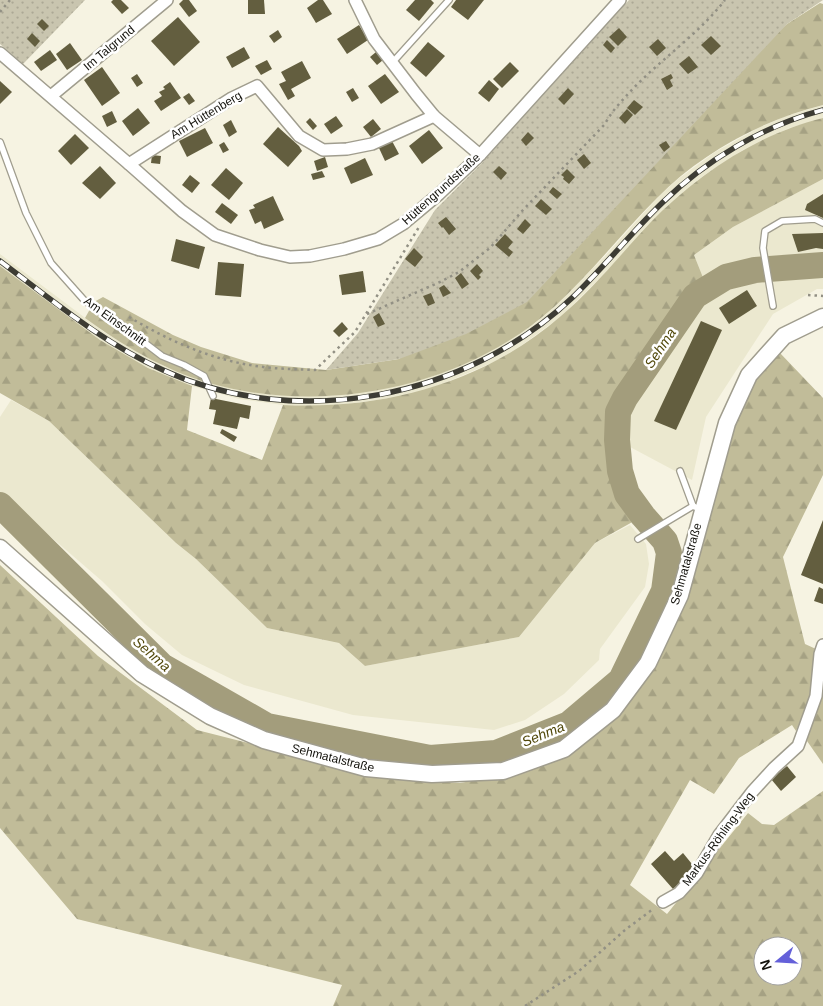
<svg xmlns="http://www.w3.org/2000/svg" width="823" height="1006" font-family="Helvetica,sans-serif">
<defs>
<pattern id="forest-firs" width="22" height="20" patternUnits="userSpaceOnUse" patternTransform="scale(1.25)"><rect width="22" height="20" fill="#c1bc99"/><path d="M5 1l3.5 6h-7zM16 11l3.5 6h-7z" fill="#a5a183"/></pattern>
<pattern id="garden-dots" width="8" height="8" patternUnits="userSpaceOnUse" patternTransform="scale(1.25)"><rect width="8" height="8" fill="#c9c5af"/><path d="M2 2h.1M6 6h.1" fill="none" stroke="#aca895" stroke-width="1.8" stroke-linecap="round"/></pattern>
</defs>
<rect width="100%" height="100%" fill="#f6f3e2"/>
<g fill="#ebe8cf">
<polygon points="823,105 823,118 790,128 765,139 743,150 703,176 667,206 612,266 562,316 518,348 494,362 440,385 412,394 384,399 332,406 283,405 239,399 192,386 148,368 100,340 0,266 0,254 104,332 164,366 209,383 260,393 308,396 331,396 357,393 409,383 436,375 489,352 534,324 554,307 604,257 659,196 678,179 715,152 760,127 786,116"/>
<polygon points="823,179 823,289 817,289 773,314 706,417 692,480 617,440 618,412 625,398 708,290 694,255 733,227"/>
<polygon points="11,400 49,421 176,543 196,559 267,628 339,643 365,666 519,637 595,543 630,525 646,544 649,564 645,587 600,649 599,660 564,694 525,720 494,730 353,715 244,685 182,655 145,624 102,581 0,493 0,417"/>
</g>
<g fill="url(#forest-firs)" fill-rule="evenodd">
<path d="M820,3l3,1v101c-61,15 -122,48 -166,93 -35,35 -66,75 -103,109 -90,81 -229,109 -345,76 -45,-13 -87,-38 -124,-65l9,-16 9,-5 70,38 28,12 51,16 74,7 73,-11 388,-335z"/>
<path d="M823,118v61l-90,48 -39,28 14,35 -83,108 -7,14 -1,28 3,31 7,23 16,22 -48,27 -76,94 -154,29 -26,-23 -72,-15 -71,-69 -20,-16 -127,-122 -49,-28v-127l100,74 48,28 44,18 -5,44 75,30 21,-55c101,5 201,-22 278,-89 33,-28 60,-62 89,-93 47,-48 107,-89 173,-105z"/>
<path d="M780,353l43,45v77l-40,82 22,87 11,5 -5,49 -15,33 -4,-6 -53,33 -25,36 -24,-14 -60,105 37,29 81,-101 14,11 12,1 49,-34v215h-490l9,-21 -265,-66 -77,-91v-263l98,91 99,74 184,47 79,6 46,-8 64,-21 37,-28 45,-54 34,-74 32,-127 20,-56 19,-37zM763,946h30v30h-30z"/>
<polygon points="823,679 823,764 807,741"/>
</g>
<g fill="url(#garden-dots)">
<polygon points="0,0 85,0 23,64 0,44"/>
<polygon points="629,0 823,0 787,24 527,302 466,334 399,359 326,370 358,333 435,210 482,163"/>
</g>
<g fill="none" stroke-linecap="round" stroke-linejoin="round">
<polyline stroke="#a39d7c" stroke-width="26" points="0,505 162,666 267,726 430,758 496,753 569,724 621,680 664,591 669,553 665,541 643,516 627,494 620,471 617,440 618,412 625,398 695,296 726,277 755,270 823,265"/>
</g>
<g fill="#635e3f">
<polygon points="113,0 121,0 129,8 122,14 111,2"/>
<polygon points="183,0 189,0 197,11 189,17 179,4"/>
<polygon points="248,0 264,0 265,14 248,14"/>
<polygon points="318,0 323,0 332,14 316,23 307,8"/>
<polygon points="415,0 431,0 434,3 419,21 406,10"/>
<polygon points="456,0 484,0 468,20 451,7"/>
<polygon points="178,17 200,42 174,66 151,41"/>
<polygon points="42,19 49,26 44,31 37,24"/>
<polygon points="359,25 368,40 347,54 337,39"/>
<polygon points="619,28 627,37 618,46 609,37"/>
<polygon points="278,30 282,37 274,43 269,36"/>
<polygon points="32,33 40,41 35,47 27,39"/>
<polygon points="711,36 721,46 711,55 701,45"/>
<polygon points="658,39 666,48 657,56 649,47"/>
<polygon points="607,40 615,48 611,53 603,45"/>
<polygon points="428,42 445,56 426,77 410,63"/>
<polygon points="70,43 82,60 67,70 56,54"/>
<polygon points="244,47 250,58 232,68 226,57"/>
<polygon points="50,50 57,60 41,71 34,62"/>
<polygon points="376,52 383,60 377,65 370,57"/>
<polygon points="689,56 698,67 688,74 679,64"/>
<polygon points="267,60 272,69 261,75 255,66"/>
<polygon points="302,61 311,78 291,89 295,96 288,100 279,84 286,81 281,72"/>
<polygon points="510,62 519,71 502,88 493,79"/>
<polygon points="102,67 120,93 102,106 84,80"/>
<polygon points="137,74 143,83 137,87 131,78"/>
<polygon points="385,74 399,92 381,104 368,86"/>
<polygon points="671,74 673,78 670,80 673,86 667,90 661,79"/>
<polygon points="489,80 499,89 489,102 478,93"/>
<polygon points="0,81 12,92 0,104"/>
<polygon points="170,82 181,98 161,111 154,101 162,96 159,92 165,89 163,87"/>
<polygon points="353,88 359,98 352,102 346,92"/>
<polygon points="568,88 574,94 564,105 558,99"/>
<polygon points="189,93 195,101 189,105 183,97"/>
<polygon points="634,100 643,107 635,115 627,108"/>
<polygon points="138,108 150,123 133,136 122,121"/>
<polygon points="627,109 633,115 625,124 619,118"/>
<polygon points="112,111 117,122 107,127 102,116"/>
<polygon points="336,116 343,126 331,134 324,124"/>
<polygon points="310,118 317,126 313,130 306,122"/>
<polygon points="373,119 381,129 371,137 363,127"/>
<polygon points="231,120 237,132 229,137 223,125"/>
<polygon points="278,127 299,146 302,151 288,167 263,144"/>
<polygon points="205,128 213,143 187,157 179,141"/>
<polygon points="429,130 443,148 422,164 409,146"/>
<polygon points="528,132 534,138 526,146 521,140"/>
<polygon points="75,134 89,148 71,165 58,151"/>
<polygon points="392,141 399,154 385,161 379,148"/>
<polygon points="666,141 670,147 664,152 659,145"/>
<polygon points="224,142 229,150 223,153 219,145"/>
<polygon points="584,154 591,163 584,169 577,160"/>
<polygon points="152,155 161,156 160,164 151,163"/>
<polygon points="325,157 328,167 317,171 314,161"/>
<polygon points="365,158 373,175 351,184 344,168"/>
<polygon points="100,166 116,183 100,199 82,183"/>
<polygon points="499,166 507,173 501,180 493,172"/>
<polygon points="226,168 243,183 229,200 211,185"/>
<polygon points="567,169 575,177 569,184 563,179 564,177 561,175"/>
<polygon points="322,171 325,177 313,180 311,174"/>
<polygon points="190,175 200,183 192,193 182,185"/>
<polygon points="553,187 562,194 557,199 549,192"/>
<polygon points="823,194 823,218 805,210 807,204"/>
<polygon points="273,196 284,220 264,229 261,221 255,224 249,210 255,208 253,205"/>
<polygon points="541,199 552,209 546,215 535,206"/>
<polygon points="222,203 238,215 231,224 215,212"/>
<polygon points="446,217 456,229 449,235 443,227 442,228 438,223"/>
<polygon points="525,219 531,225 523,234 517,229"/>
<polygon points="823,233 823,249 816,248 798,252 792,234"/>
<polygon points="505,234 513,242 508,248 513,252 509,257 495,245"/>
<polygon points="176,239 205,247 199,269 171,261"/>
<polygon points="414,248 423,257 415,267 405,259"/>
<polygon points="218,262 244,264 241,297 215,295"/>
<polygon points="477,264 483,271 479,275 481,277 478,280 470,271"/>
<polygon points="363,271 366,292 342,295 339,275"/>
<polygon points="461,273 469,284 462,289 455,278"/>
<polygon points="444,285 451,293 443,297 439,288"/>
<polygon points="747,290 757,306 729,324 719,308"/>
<polygon points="431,293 435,303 428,306 423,296"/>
<polygon points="379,313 385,324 378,327 373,317"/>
<polygon points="701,321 722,330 676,430 654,421"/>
<polygon points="342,322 348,329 339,337 333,331"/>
<polygon points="211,398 251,406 249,419 240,417 237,429 213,424 216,410 209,409"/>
<polygon points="222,429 237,437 234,442 220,433"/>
<polygon points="823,520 823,584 801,575"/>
<polygon points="819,587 823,589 823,604 814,601"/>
<polygon points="787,766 796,777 781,791 771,779"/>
<polygon points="665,851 674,861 683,853 696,869 673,889 651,864"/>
</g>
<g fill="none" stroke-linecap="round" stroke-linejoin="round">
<defs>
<g id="service">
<polyline points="392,63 449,0"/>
<polyline points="0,142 26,213 51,263 84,300 100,312 115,320 162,356 184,365 204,376 213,396"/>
<polyline points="773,306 763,248 765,231 782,221 815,219 823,223"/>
<polyline points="680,471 693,506 695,507"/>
<polyline points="638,539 693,506"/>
</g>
<g id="minor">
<polyline points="355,0 374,39 416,94 434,116 480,155"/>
<polyline points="0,53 129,164 182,211 215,235 260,250 290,257 310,256 344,249 378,239 403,224 439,194 480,155 620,0"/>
<polyline points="51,96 167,0"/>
<polyline points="129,164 232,98 257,86 299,136 323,150 347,149 372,144 434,116"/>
<polyline points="663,902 679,893 697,873 719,835 752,792 774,768 798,746 816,696 820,654 823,645"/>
</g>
<polyline id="secondary" points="0,548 142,674 210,716 264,740 366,768 432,774 503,771 564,749 613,710 648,663 680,595 727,423 749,375 784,336 823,317"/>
</defs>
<use href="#service" stroke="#a09d8e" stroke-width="8"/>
<use href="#minor" stroke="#a09d8e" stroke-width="14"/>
<use href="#secondary" stroke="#a09d8e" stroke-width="19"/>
<g stroke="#929084" stroke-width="2.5" stroke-dasharray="2.5 4" stroke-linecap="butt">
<polyline points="0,12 10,0"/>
<polyline points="808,295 823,296"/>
<path d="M367,314l73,-32 19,-10 31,-24 33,-38 82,-86c6,-12 15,-21 23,-30 31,-34 69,-58 97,-94"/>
<path d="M129,317c37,22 78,41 121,48 21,4 43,4 65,5l40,-38 64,-105"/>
<polyline points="525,1006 579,971 625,930 653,909"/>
</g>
<use href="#service" stroke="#fff" stroke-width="5.5"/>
<use href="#minor" stroke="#fff" stroke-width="11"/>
<use href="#secondary" stroke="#fff" stroke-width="16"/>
<defs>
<path id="rail" d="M0,261c52,39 103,82 163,109 135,62 304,28 410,-73 31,-30 58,-64 89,-94 44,-43 101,-77 161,-93"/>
</defs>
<use href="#rail" stroke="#3d3c34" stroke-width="5.5"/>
<use href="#rail" stroke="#fff" stroke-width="4" stroke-dasharray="11" stroke-linecap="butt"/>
</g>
<g text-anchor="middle" stroke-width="5" stroke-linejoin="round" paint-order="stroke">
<g font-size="12" fill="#13120c" stroke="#fff">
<text transform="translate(109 48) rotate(-40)" y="4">Im Talgrund</text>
<text transform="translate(206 115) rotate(-31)" y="4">Am Hüttenberg</text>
<text transform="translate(441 189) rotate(-42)" y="4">Hüttengrundstraße</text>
<text transform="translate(115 321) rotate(36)" y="4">Am Einschnitt</text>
<text transform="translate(686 564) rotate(-74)" y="4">Sehmatalstraße</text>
<text transform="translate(333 758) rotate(14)" y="4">Sehmatalstraße</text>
<text transform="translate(718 839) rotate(-54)" y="4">Markus-Röhling-Weg</text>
</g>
<g font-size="14" font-style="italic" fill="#51480a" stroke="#fff">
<text transform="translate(660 348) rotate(-56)" y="5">Sehma</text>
<text transform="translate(152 654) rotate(41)" y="5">Sehma</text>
<text transform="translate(543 734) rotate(-22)" y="5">Sehma</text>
</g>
</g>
<g transform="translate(778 961) rotate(252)"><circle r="24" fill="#ffffff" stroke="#a1a09e"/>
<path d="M0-4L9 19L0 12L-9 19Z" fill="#6460d9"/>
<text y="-8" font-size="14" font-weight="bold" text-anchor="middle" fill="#13120c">N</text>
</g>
</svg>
